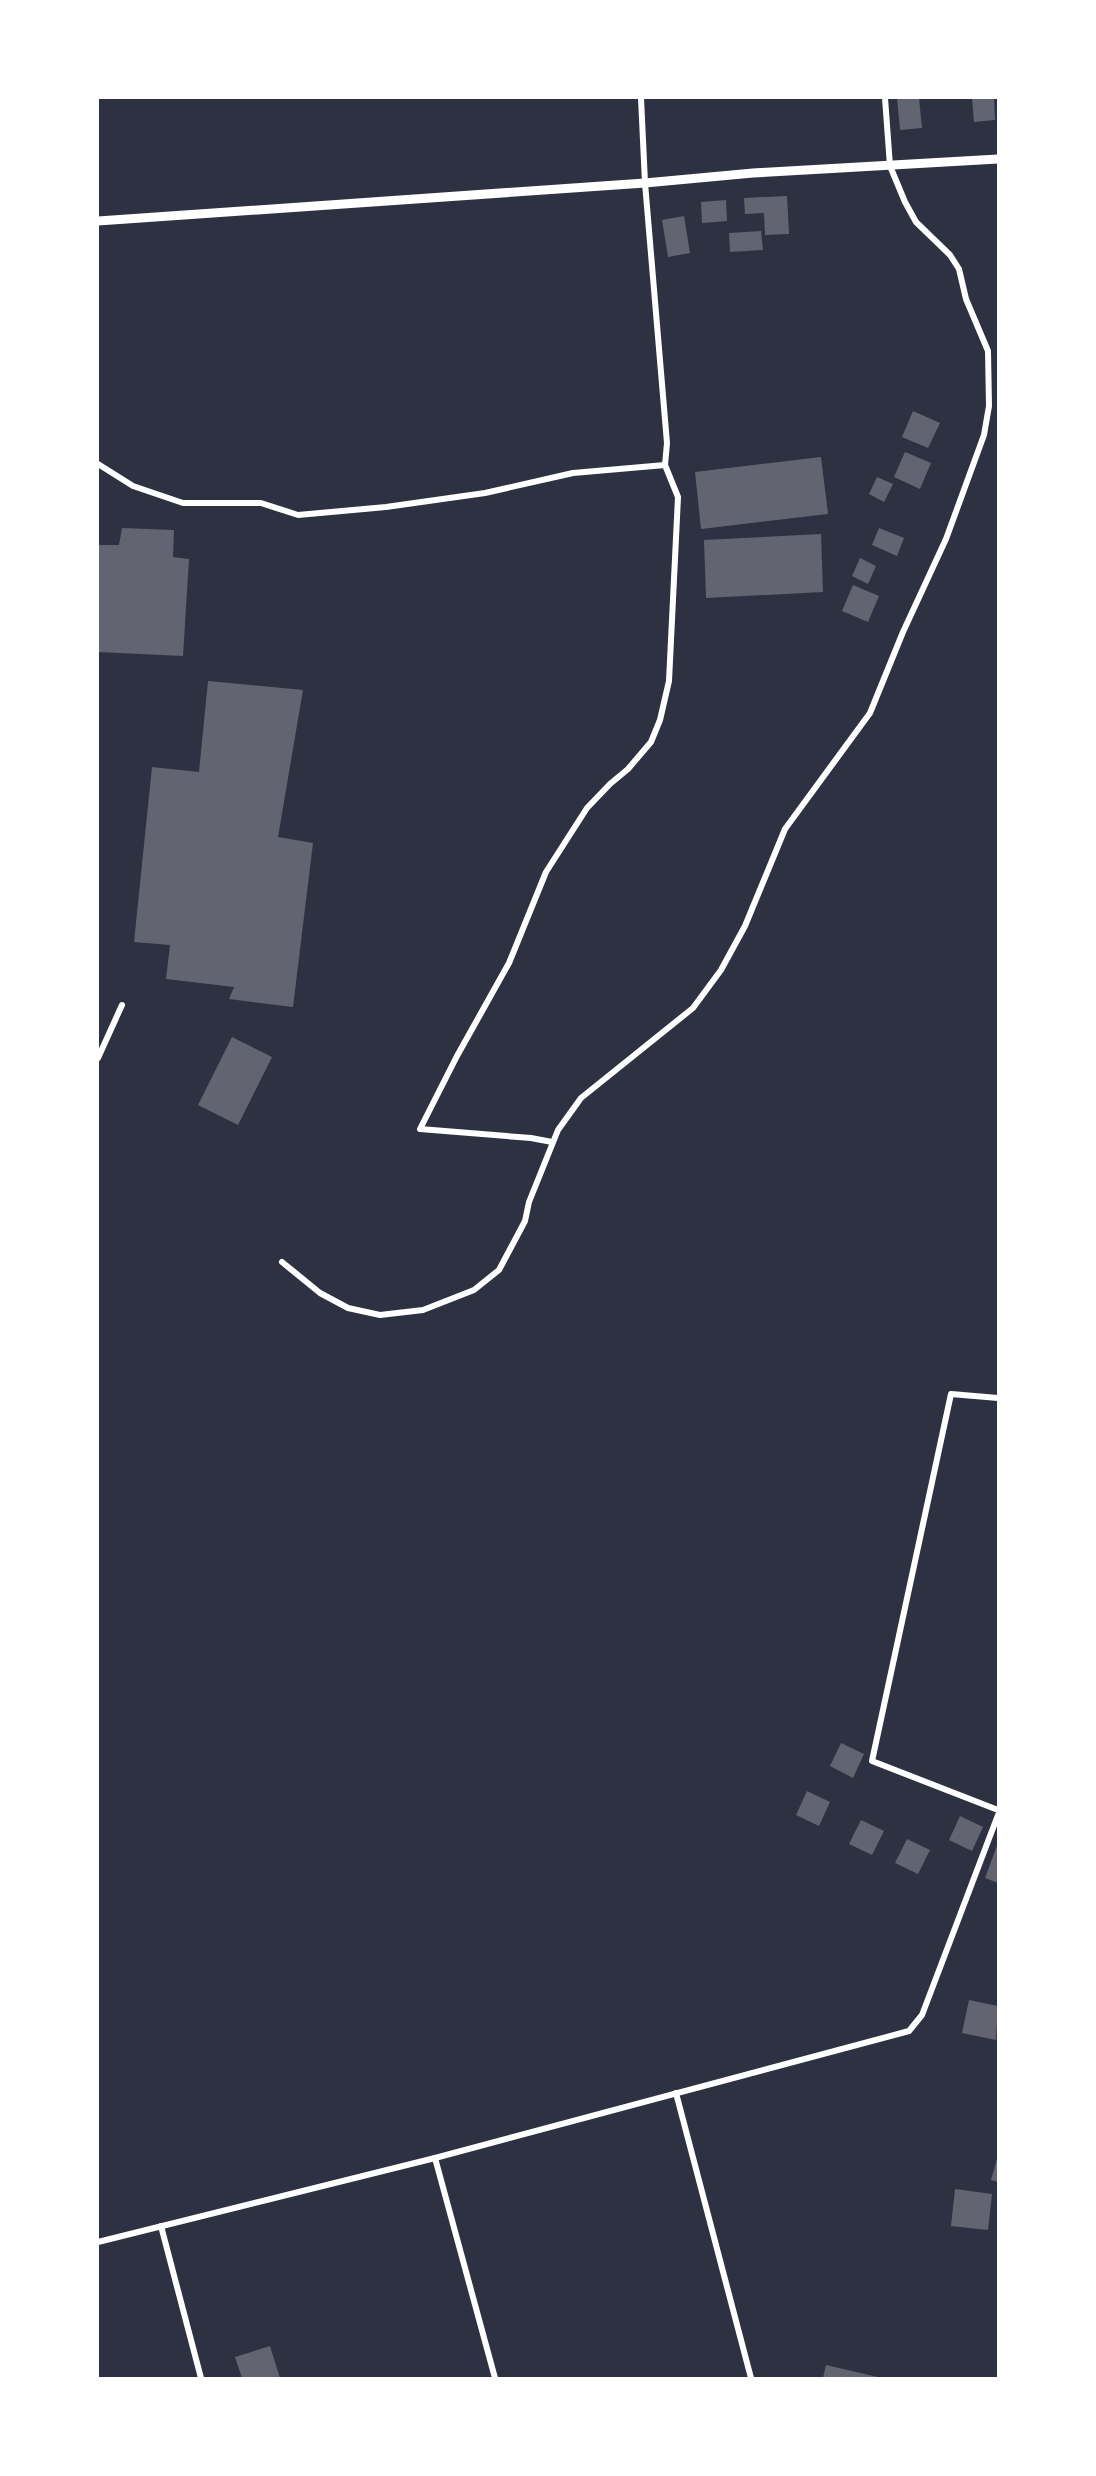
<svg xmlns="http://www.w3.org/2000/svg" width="1096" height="2476" font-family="'Golos Text',sans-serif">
<rect width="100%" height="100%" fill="#2d3142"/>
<g fill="#626471">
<polygon points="897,98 919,98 922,128 900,130"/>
<polygon points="972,98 994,98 995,120 974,122"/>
<polygon points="787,196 789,234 765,235 764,213 745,214 744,198"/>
<polygon points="726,200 727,221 702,223 701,202"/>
<polygon points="684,216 690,253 668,257 662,220"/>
<polygon points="761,231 763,250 730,252 729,233"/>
<polygon points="913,411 940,423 928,448 902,437"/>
<polygon points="905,452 931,463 920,489 894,477"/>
<polygon points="821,457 828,514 701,529 695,472"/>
<polygon points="877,477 893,484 884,502 869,494"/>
<polygon points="122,528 174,530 173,557 189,559 183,656 98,652 98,545 119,545"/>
<polygon points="879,528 904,538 897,556 872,545"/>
<polygon points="821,534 823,592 706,598 704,540"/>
<polygon points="860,558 876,566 868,584 852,576"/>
<polygon points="853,585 879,596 868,622 842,611"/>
<polygon points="208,681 303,690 278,837 313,843 293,1007 229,999 234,987 166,979 170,945 134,942 152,767 199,772"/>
<polygon points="232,1037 272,1057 238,1125 198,1105"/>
<polygon points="841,1743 864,1754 853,1778 830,1766"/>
<polygon points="807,1791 830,1802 819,1826 796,1815"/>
<polygon points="960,1816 983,1827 972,1851 949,1840"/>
<polygon points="861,1820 884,1831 872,1855 849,1844"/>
<polygon points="907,1839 930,1850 918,1874 895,1863"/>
<polygon points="998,1843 998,1883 985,1878"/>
<polygon points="969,2000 998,2006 996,2040 962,2033"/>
<polygon points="998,2155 998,2182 991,2180"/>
<polygon points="955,2189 992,2194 988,2230 951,2226"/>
<polygon points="270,2346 280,2378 242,2378 235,2357"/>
<polygon points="826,2365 882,2378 823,2378"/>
</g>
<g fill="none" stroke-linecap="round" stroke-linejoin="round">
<g stroke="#fff" stroke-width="6">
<polyline points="98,464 133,486 183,503 261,503 298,515 386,507 485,493 573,473 665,465"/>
<polyline points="98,1058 122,1005"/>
<polyline points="552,1142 531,1138 420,1129 457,1056 509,963 546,872 587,808 610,784 628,769 651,742 660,720 669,681 678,497 665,465 667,443 645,183 641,98"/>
<polyline points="282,1262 320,1293 348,1308 380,1315 423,1310 474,1290 499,1270 525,1221 529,1202 558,1130 581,1098 693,1008 721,970 745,926 785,829 870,713 903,632 946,539 984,435 989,406 988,351 966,299 959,269 950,255 916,222 905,202 890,166 885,98"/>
<polyline points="998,1398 951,1394 872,1761 998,1810"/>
<polyline points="676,2093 751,2378"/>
<polyline points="435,2158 495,2378"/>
<polyline points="161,2226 201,2378"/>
<polyline points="98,2242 435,2158 909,2031 922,2015 998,1815"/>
</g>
<polyline stroke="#fff" stroke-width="9" points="98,221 645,183 753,173 998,159"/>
</g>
<rect width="1096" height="2476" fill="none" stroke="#ffffff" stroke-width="198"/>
</svg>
